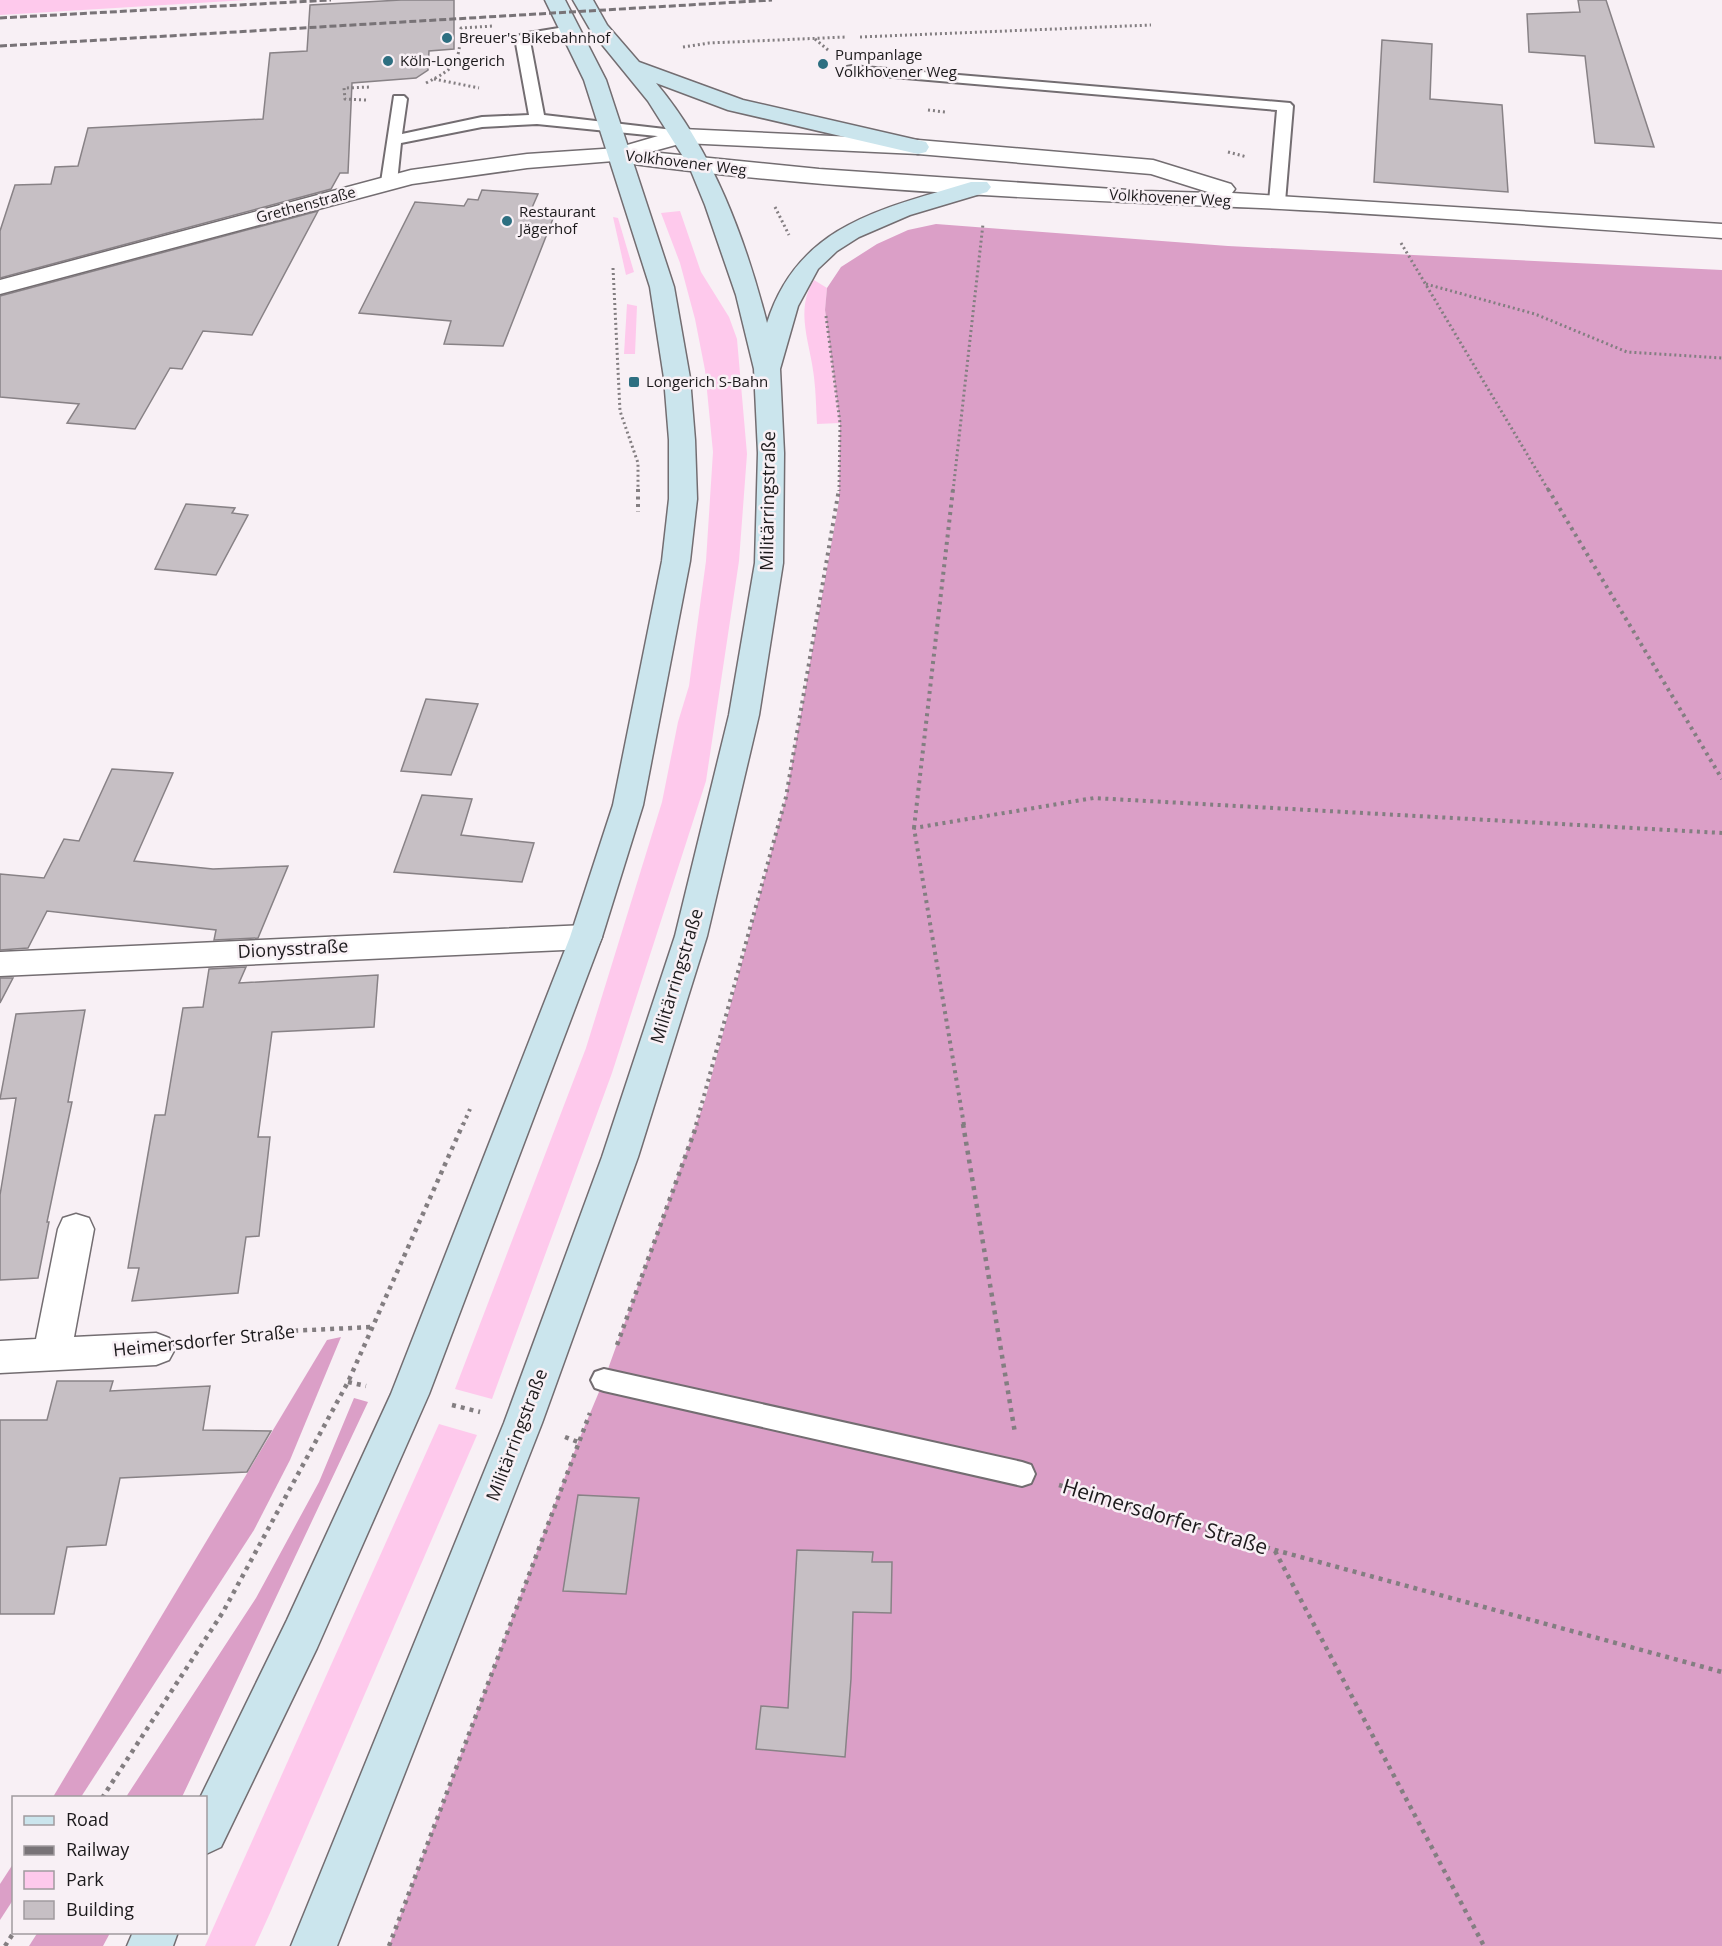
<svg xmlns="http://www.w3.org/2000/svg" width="1722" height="1946" font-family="'Open Sans',sans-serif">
<rect width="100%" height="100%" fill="#f8f0f5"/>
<g fill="#fec9ec">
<polygon points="0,0 247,0 0,15"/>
<polygon points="680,211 701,272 729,317 737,339 747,454 739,561 706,781 612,1073 492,1399 455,1389 586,1048 662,802 678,722 689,686 706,561 713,452 705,370 695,319 680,263 661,213"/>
<polygon points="613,217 618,218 634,272 626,275"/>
<path d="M814,280l13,8 -2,23 15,112 -23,1c-1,-15 -1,-31 -3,-47 -3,-32 -20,-67 0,-97z"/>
<polygon points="627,304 637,306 635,354 624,354"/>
<polygon points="439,1424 477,1435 270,1913 255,1946 205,1946"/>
</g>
<g fill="#db9fc7">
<polygon points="936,224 1228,246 1722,270 1722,1946 389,1946 578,1442 604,1380 705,1100 786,797 839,501 840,423 825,310 827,288 841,267 877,244 908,230"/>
<polygon points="341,1337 290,1460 254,1530 81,1797 53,1797 327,1340"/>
<polygon points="354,1398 368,1402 182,1797 126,1797 256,1598 319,1482"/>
<polygon points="13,1864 13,1900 0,1920 0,1884"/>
<polygon points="38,1932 110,1932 110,1933 103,1946 29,1946"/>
</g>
<g fill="#c6bfc4" stroke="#888286" stroke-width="1.5">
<polygon points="401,0 454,0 454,49 429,51 428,70 416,78 352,83 348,173 340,173 331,189 0,278 0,231 15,185 51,184 55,167 78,166 88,128 263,119 270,53 307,51 310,5"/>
<polygon points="1578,0 1606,0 1654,147 1595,143 1585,56 1529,52 1527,14 1580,12"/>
<polygon points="1382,40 1432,44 1430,99 1502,105 1508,192 1374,182"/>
<polygon points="482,190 538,194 531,210 556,211 503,346 444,344 451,321 359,313 415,202 464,206 468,199 478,200"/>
<polygon points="318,211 252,335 203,331 182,369 170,368 135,429 67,423 79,404 0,397 0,296"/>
<polygon points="186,504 235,508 232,513 248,515 216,575 155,569"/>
<polygon points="426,699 478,704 451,775 401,771"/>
<polygon points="112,769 173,773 134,861 213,869 288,866 258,938 214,940 216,930 47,911 28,948 0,950 0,874 44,878 64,839 79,841"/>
<polygon points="422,795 472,799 461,835 534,843 522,882 394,872"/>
<polygon points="246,967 239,983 378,975 374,1027 272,1032 258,1137 270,1137 259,1236 246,1237 238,1293 132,1301 139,1268 128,1268 152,1131 155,1115 165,1115 183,1008 203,1007 209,969"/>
<polygon points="0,978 13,978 0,1003"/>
<polygon points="85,1010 68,1102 72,1102 47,1222 49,1222 38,1278 0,1280 0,1195 16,1098 0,1099 16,1014"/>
<polygon points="57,1381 113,1381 110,1391 210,1386 203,1430 271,1431 247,1472 120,1478 106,1545 67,1547 54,1614 0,1614 0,1420 47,1420"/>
<polygon points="578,1495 639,1498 626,1594 563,1591"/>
<polygon points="797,1550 873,1552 872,1562 892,1562 891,1613 853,1612 851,1679 845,1757 756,1749 761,1706 788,1708"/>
</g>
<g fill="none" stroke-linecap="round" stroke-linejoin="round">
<defs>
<g id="service">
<polygon points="571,26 578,30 576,33 530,41 544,115 682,131 687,133 690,136 687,139 537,124 482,127 401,143 397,182 395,185 383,185 381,182 394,96 404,96 407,99 402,134 482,117 529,115 515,38 522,34"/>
<polygon points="852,66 1290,103 1293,106 1285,202 1277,207 1269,202 1277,110 847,73 845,70 847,67"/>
<polygon points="604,1369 1022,1462 1031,1465 1035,1474 1031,1483 1022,1486 604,1391 595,1388 591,1380 595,1372"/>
</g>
<g id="minor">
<polygon points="618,148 626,150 629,155 626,160 527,168 412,184 0,294 0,280 411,170 527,154"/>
<polygon points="586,925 598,928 602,937 598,946 586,949 0,976 0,952"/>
<polygon points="76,1214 89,1218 94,1229 74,1337 156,1333 169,1338 175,1349 169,1360 156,1365 0,1373 0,1341 36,1339 58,1229 63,1218"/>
</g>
<path id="tertiary" d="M682,129l236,11 235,20 78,24 4,5 -3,4 490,31v14c-153,-10 -307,-23 -461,-30 -214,-9 -430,-17 -643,-46l-8,-2 -3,-5 3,-5zM683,143l235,11 233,20 60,19 -68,-2 -324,-22 -169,-17z"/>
<g id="secondary">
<polygon points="545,0 565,0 606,80 674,287 690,378 695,440 697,499 690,561 643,805 602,937 429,1394 317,1648 221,1847 206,1854 206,1798 200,1798 287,1620 391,1394 570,937 613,805 662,561 669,499 669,440 664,378 650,287 584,80"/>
<path d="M573,0h20l14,25 32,37 104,38 183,42 3,5 -3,5 -8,2 -190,-44 -72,-27c57,68 89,155 111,240 31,-99 116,-114 204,-141h16l4,5 -4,5 -77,23 -51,22 -22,14 -19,18 -20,37 -18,63 4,84 -1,110 -24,152 -52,221 -69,221 -96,266 -205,523h-46l213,-523 98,-266 73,-221 54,-221 26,-152 3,-110 -4,-84 -18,-74 -31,-90 -16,-39 -41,-65 -57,-70z"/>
<polygon points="133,1932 178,1932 173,1946 127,1946"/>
</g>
</defs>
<use href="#service" stroke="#736d71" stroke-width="4"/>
<use href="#minor" stroke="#736d71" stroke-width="3"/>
<use href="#tertiary" stroke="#736d71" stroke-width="3"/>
<use href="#secondary" stroke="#736d71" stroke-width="3"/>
<g stroke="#837e81" stroke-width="3" stroke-dasharray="2 3" stroke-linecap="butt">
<polyline points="860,37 1151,25"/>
<polyline points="815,39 828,50"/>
<polyline points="683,47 709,43 846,37"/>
<polyline points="434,79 479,88"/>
<path d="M426,83c31,-16 33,-19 35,-55l32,-2"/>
<polyline points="366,100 345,99 344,88 371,87"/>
<polyline points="928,110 945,112"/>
<polyline points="1228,152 1247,157"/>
<polyline points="775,207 789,235"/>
<polyline points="1401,243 1549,491"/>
<polyline points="613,268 620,411 638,463 638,491"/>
<polyline points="1426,284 1535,314 1627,352 1722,358"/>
<polyline points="826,316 840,423 839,491"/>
<polyline points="953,491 983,224"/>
</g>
<g stroke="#837e81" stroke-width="4" stroke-dasharray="3 4.5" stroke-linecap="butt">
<polyline points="638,489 638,512"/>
<polyline points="1548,489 1722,779"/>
<polyline points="914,828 953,489"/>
<polyline points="463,1125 470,1109"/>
<polyline points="696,1125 786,797 839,489"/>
<polyline points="964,1125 914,828 1094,798 1722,833"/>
</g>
<g stroke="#837e81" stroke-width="4.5" stroke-dasharray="4 5" stroke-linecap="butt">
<polyline points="963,1124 1015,1433"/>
<polyline points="196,1342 247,1333 372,1327"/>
<polyline points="617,1345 697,1124"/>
<polyline points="348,1382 366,1386"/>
<polyline points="452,1405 480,1412"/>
<polyline points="565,1437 578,1442"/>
<polyline points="1059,1485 1275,1550 1722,1672"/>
<polyline points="1275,1551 1484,1946"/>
<polyline points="102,1798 223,1612 348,1382 463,1124"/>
<polyline points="5,1946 14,1932"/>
<polyline points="389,1946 590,1413"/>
</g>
<use href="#service" fill="#fff" fill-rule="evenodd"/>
<use href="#minor" fill="#fff" fill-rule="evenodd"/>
<use href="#tertiary" fill="#fff" fill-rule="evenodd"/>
<use href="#secondary" fill="#cbe5ed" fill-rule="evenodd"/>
<g stroke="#787377" stroke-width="3" stroke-dasharray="7 3" stroke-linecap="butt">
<polyline points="0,18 331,0"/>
<polyline points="0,46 772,0"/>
</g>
</g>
<g fill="#2d6f81" stroke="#f8f0f5" stroke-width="2">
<circle cx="447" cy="38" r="6"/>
<circle cx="388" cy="61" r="6"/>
<circle cx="823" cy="64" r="6"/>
<circle cx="507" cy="221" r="6"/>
<rect x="628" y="376" width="12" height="12" rx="3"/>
</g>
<g text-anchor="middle" stroke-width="5" stroke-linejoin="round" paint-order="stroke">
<g font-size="15" fill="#1c1a1c" stroke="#f8f0f5" text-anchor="start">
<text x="459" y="43">Breuer's Bikebahnhof</text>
<text x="835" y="60">Pumpanlage<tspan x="835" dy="17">Volkhovener Weg</tspan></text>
<text x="400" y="66">Köln-Longerich</text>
<text x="519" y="217">Restaurant<tspan x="519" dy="17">Jägerhof</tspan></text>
<text x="646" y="387">Longerich S-Bahn</text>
</g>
<g font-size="15" fill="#1c1a1c" stroke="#f8f0f5">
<text transform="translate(686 163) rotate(7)" y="5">Volkhovener Weg</text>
<text transform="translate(1170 198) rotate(3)" y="5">Volkhovener Weg</text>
<text transform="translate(306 205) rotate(-15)" y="5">Grethenstraße</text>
</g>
<g font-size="18" fill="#1c1a1c" stroke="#f8f0f5">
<text transform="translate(768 501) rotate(-89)" y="6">Militärringstraße</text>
<text transform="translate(293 949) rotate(-3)" y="6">Dionysstraße</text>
<text transform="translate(677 976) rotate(-73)" y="6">Militärringstraße</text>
<text transform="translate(204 1341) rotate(-6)" y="6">Heimersdorfer Straße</text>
<text transform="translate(517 1435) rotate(-69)" y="6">Militärringstraße</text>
</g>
<g font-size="21" fill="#1c1a1c" stroke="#f8f0f5">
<text transform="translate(1165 1517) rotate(17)" y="7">Heimersdorfer Straße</text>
</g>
</g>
<rect x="12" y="1796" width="195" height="138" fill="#f8f0f5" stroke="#a09a9e" stroke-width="1.5"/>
<rect x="24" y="1816" width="30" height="9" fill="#cbe5ed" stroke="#a09a9e" stroke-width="1.5"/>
<text x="66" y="1826" font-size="18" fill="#1c1a1c">Road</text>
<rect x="24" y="1846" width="30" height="9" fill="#787377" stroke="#a09a9e" stroke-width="1.5"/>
<text x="66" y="1856" font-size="18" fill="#1c1a1c">Railway</text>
<rect x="24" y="1871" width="30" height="18" fill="#fec9ec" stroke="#a09a9e" stroke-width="1.5"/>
<text x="66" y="1886" font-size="18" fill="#1c1a1c">Park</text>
<rect x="24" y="1901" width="30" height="18" fill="#c6bfc4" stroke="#a09a9e" stroke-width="1.5"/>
<text x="66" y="1916" font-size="18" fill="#1c1a1c">Building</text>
</svg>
